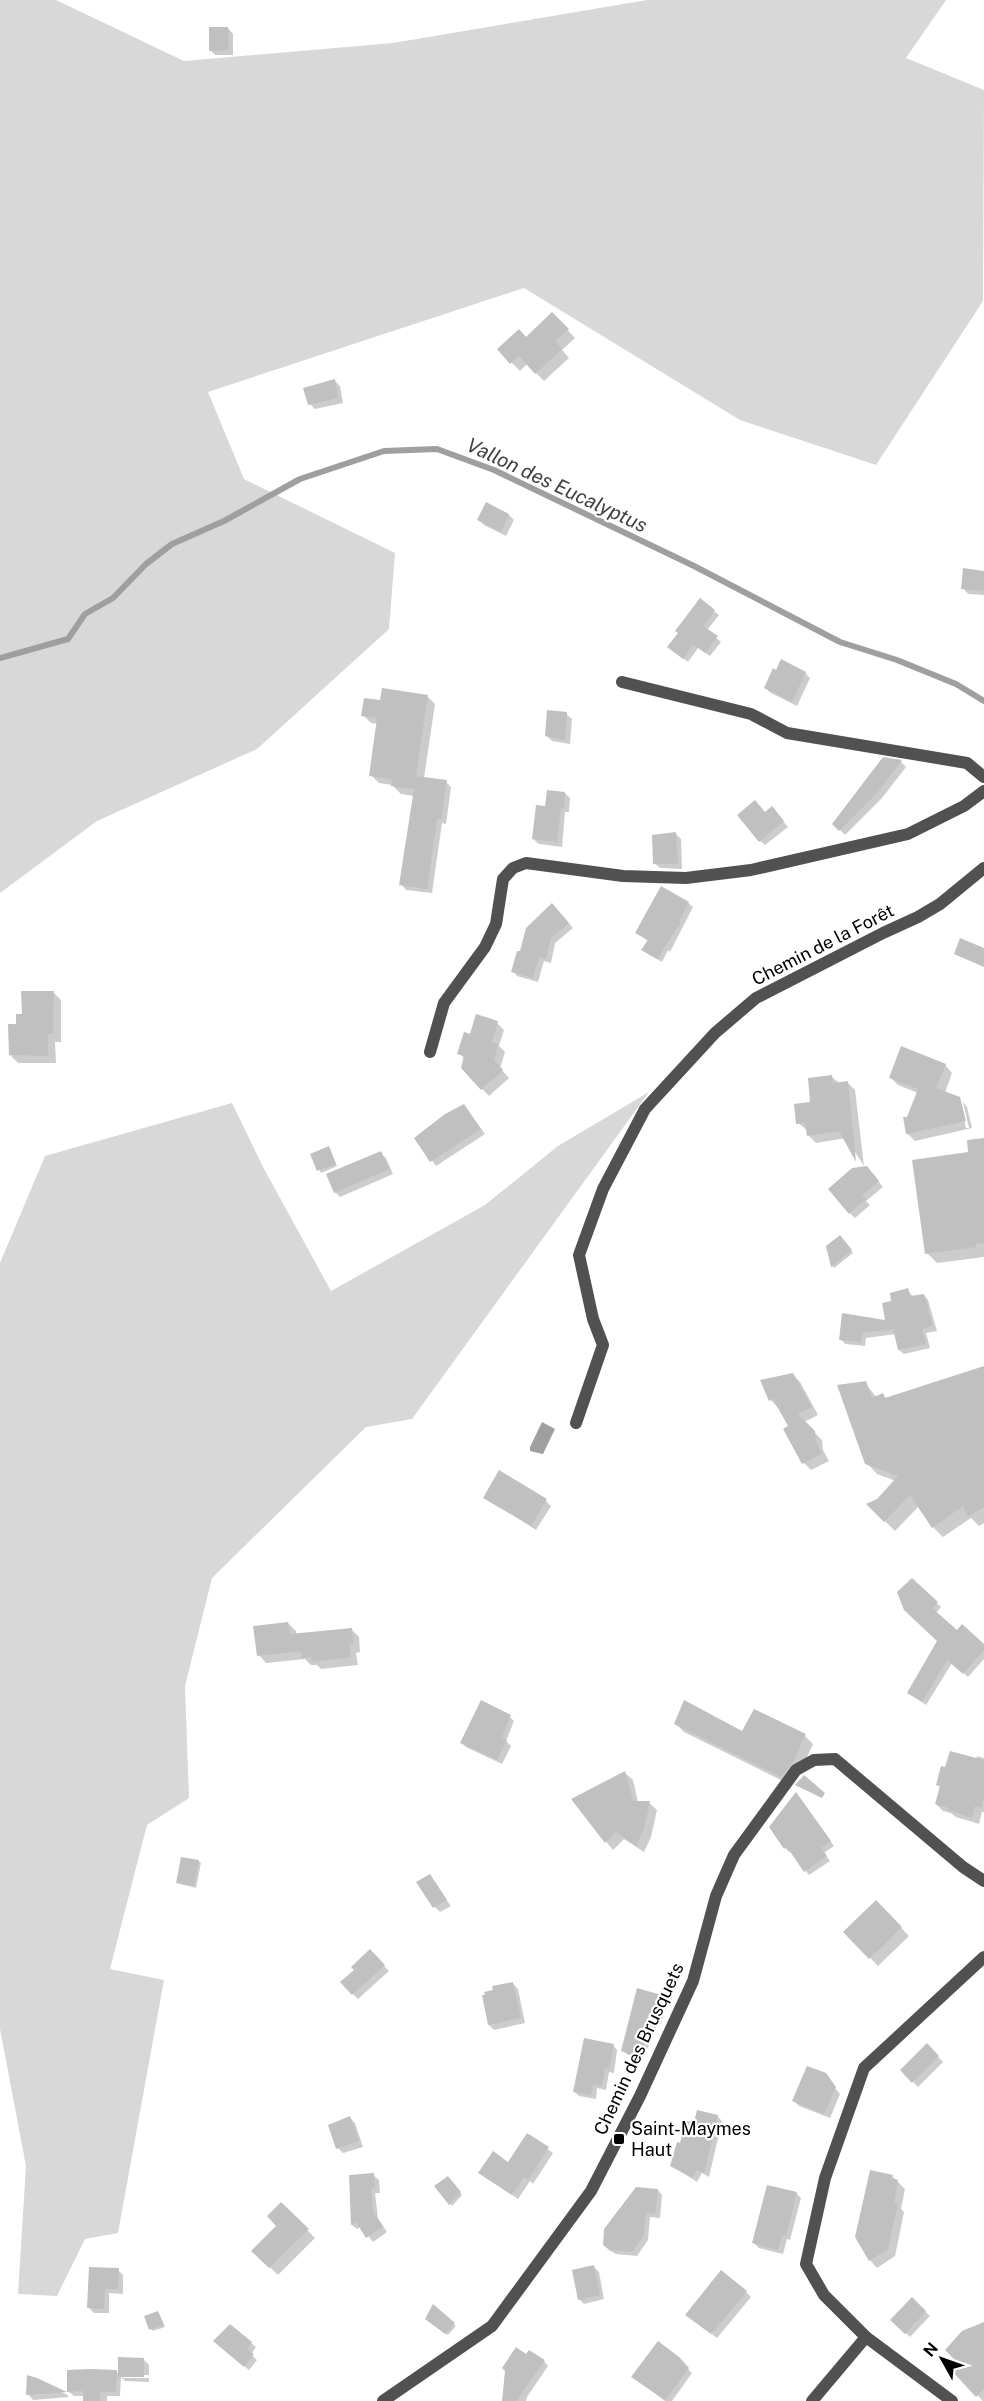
<svg xmlns="http://www.w3.org/2000/svg" width="984" height="2401" font-family="'Public Sans',sans-serif">
<rect width="100%" height="100%" fill="#fff"/>
<g fill="#d8d8d8">
<polygon points="0,0 56,0 184,61 393,43 647,0 946,0 906,58 984,90 983,301 876,465 740,420 524,288 208,392 244,479 395,553 389,629 257,749 97,821 0,893"/>
<polygon points="649,1092 412,1419 366,1427 212,1578 185,1686 189,1798 147,1825 110,1969 164,1980 118,2233 85,2239 57,2296 18,2294 26,2166 0,2029 0,1263 45,1156 232,1103 263,1167 331,1291 485,1205 558,1146"/>
</g>
<polygon fill="#9f9f9f" points="542,1422 555,1429 543,1454 530,1451 530,1447"/>
<g fill="#0003">
<polygon points="228,28 233,34 233,55 215,55 210,50"/>
<polygon points="552,314 575,338 562,350 569,358 544,381 527,364 520,371 499,350 526,339"/>
<polygon points="335,381 340,386 343,403 315,409 310,404"/>
<polygon points="509,515 514,520 506,536 484,525 479,520"/>
<polygon points="984,572 984,595 968,594 963,588"/>
<polygon points="700,600 719,615 707,630 721,642 710,656 698,648 688,662 674,651"/>
<polygon points="805,673 810,678 797,706 771,693 765,688"/>
<polygon points="427,696 435,704 424,778 446,782 451,787 446,824 442,823 432,893 406,890 401,884 414,796 401,794 392,785 379,783 371,775 378,724 371,723 363,715 381,702"/>
<polygon points="566,714 572,719 570,744 552,741 547,736"/>
<polygon points="884,759 901,762 906,767 882,798 845,835 834,824"/>
<polygon points="565,793 570,798 569,812 565,812 562,847 539,844 533,839"/>
<polygon points="776,813 788,827 765,845 760,841 765,814"/>
<polygon points="676,834 681,839 682,869 660,868 654,863"/>
<polygon points="688,903 693,907 670,952 668,950 662,962 648,954 643,949 648,941 637,933"/>
<polygon points="557,910 573,928 555,943 551,963 544,961 538,982 517,976 513,971 521,953"/>
<polygon points="53,992 61,1000 61,1042 55,1042 56,1063 18,1063 10,1055 17,1026 23,1016"/>
<polygon points="497,1023 504,1030 499,1046 505,1052 500,1068 509,1078 489,1096 462,1068 465,1059 459,1053 470,1036"/>
<polygon points="945,1065 952,1073 945,1093 962,1102 960,1102 966,1128 969,1128 963,1102 967,1107 972,1128 915,1141 907,1133 908,1119 918,1093 898,1085 890,1077"/>
<polygon points="832,1077 839,1083 847,1082 855,1090 864,1166 846,1138 816,1143 808,1135 808,1131 798,1123"/>
<polygon points="464,1106 485,1134 436,1166 416,1138"/>
<polygon points="984,1139 984,1257 937,1263 927,1253 970,1153"/>
<polygon points="329,1148 337,1166 321,1173 312,1155"/>
<polygon points="380,1153 386,1158 393,1174 340,1197 335,1192"/>
<polygon points="872,1173 883,1187 866,1201 870,1205 855,1218 850,1213"/>
<polygon points="840,1237 853,1253 834,1268 832,1266"/>
<polygon points="908,1290 913,1297 924,1295 928,1300 937,1331 926,1333 930,1348 904,1354 899,1350 896,1334 866,1338 865,1346 845,1344 841,1339 887,1322"/>
<polygon points="984,1367 984,1523 979,1526 971,1518 943,1537 933,1527 919,1506 895,1531 868,1505 877,1501 896,1481 877,1474 867,1463 865,1383 877,1398 883,1395 887,1399"/>
<polygon points="792,1374 800,1382 818,1415 804,1422 822,1440 823,1450 829,1461 811,1470 804,1463 790,1427 778,1408 771,1400"/>
<polygon points="485,1497 546,1501 551,1506 536,1530"/>
<polygon points="912,1580 941,1607 936,1613 957,1632 984,1646 984,1659 968,1677 952,1663 926,1705 908,1692 939,1641"/>
<polygon points="288,1623 296,1631 296,1635 351,1629 359,1637 360,1652 356,1653 358,1665 321,1669 317,1665 311,1665 305,1659 266,1663 259,1655"/>
<polygon points="755,1711 805,1736 813,1744 801,1771 789,1784 684,1732 676,1724 743,1733"/>
<polygon points="510,1717 514,1721 506,1741 511,1746 502,1764 466,1747 462,1743"/>
<polygon points="977,1756 984,1758 984,1812 982,1812 979,1824 956,1817 951,1813 943,1811 936,1804 941,1788 937,1784 976,1759"/>
<polygon points="625,1773 633,1780 638,1802 649,1803 657,1810 651,1837 644,1852 624,1839 613,1850 573,1800"/>
<polygon points="800,1799 834,1846 824,1853 830,1861 809,1875 791,1851 789,1852 785,1848"/>
<polygon points="198,1861 201,1863 196,1888 180,1884 178,1882"/>
<polygon points="429,1876 451,1906 440,1912 435,1907"/>
<polygon points="876,1902 909,1936 878,1966 845,1932"/>
<polygon points="370,1952 389,1971 358,1999 342,1982 356,1970"/>
<polygon points="513,1984 518,1989 525,2023 494,2030 489,2025 495,1991"/>
<polygon points="664,1997 668,2001 661,2024 657,2023 651,2042 641,2060 627,2054 623,2050"/>
<polygon points="613,2045 617,2050 614,2073 609,2072 606,2090 597,2088 596,2099 579,2096 574,2091"/>
<polygon points="927,2045 943,2062 918,2087 902,2070"/>
<polygon points="826,2077 840,2094 830,2118 799,2106 794,2101"/>
<polygon points="717,2116 722,2121 709,2177 702,2173 697,2182 672,2165 681,2144 695,2124"/>
<polygon points="350,2118 355,2123 363,2147 343,2153 338,2148"/>
<polygon points="527,2135 553,2153 533,2184 530,2181 518,2199 480,2172 508,2164"/>
<polygon points="373,2175 379,2180 380,2193 375,2193 378,2218 387,2232 373,2242 361,2227 357,2229 352,2225 350,2177"/>
<polygon points="892,2176 905,2189 901,2209 904,2212 895,2256 877,2268 870,2260 857,2237"/>
<polygon points="447,2178 462,2195 452,2206 436,2186"/>
<polygon points="658,2190 662,2195 660,2218 650,2217 648,2240 637,2256 616,2254 609,2250 604,2245"/>
<polygon points="796,2193 801,2198 790,2240 787,2239 783,2254 759,2248 754,2243"/>
<polygon points="281,2204 315,2238 278,2275 253,2251 279,2226"/>
<polygon points="594,2267 599,2272 604,2299 584,2304 579,2299"/>
<polygon points="118,2270 123,2275 123,2294 109,2293 109,2313 94,2313 89,2308"/>
<polygon points="746,2292 751,2297 717,2338 692,2319"/>
<polygon points="912,2299 930,2316 910,2337 892,2320"/>
<polygon points="433,2307 456,2326 448,2335 429,2321"/>
<polygon points="158,2312 165,2327 153,2331 151,2329"/>
<polygon points="984,2324 984,2401 983,2401 953,2370"/>
<polygon points="251,2343 256,2347 251,2354 257,2360 249,2370 219,2345"/>
<polygon points="144,2360 149,2365 149,2375 123,2375 123,2378 149,2378 149,2382 125,2381 121,2377 120,2396 107,2396 107,2401 84,2401 84,2396 74,2396 69,2392 116,2371 119,2374"/>
<polygon points="544,2361 548,2366 527,2397 526,2401 503,2401"/>
<polygon points="688,2369 692,2373 672,2401 665,2401 633,2377"/>
<polygon points="28,2377 66,2394 69,2397 33,2400 28,2394"/>
</g>
<g fill="none" stroke-linecap="round" stroke-linejoin="round">
<polyline stroke="#9f9f9f" stroke-width="6" points="0,658 68,639 85,614 113,598 146,564 172,544 224,521 300,479 384,451 437,449 494,470 694,566 840,642 897,660 956,684 984,701"/>
</g>
<g fill="#c0c0c0">
<polygon points="209,27 228,27 229,50 209,51"/>
<polygon points="552,312 569,329 555,341 562,349 535,374 519,356 510,364 497,349 519,329 526,337"/>
<polygon points="335,379 338,398 308,405 303,388"/>
<polygon points="486,502 509,514 501,532 477,520"/>
<polygon points="963,568 984,571 984,591 961,589"/>
<polygon points="700,598 715,610 703,626 718,636 705,653 693,644 683,659 667,647 678,633 675,631"/>
<polygon points="781,659 806,672 792,702 764,688 773,668 776,670"/>
<polygon points="382,688 428,695 414,789 391,786 392,779 369,776 377,718 361,716 364,698 380,700"/>
<polygon points="547,710 567,712 565,740 545,736"/>
<polygon points="883,757 902,760 877,793 839,831 832,824"/>
<polygon points="416,776 447,780 441,819 437,819 427,889 399,885"/>
<polygon points="547,790 565,792 564,808 561,808 557,842 532,839 536,805 545,806"/>
<polygon points="755,800 765,812 772,806 784,821 759,842 737,815"/>
<polygon points="676,832 678,864 653,864 652,835"/>
<polygon points="661,886 689,902 679,921 681,922 657,959 641,950 648,940 635,933"/>
<polygon points="552,903 569,923 551,938 546,959 539,957 533,978 511,972 517,951 520,951 526,928"/>
<polygon points="960,938 984,948 984,967 954,954"/>
<polygon points="21,991 54,991 53,1034 48,1034 48,1056 9,1055 8,1024 16,1024 16,1014 22,1014"/>
<polygon points="476,1014 498,1021 492,1042 498,1044 494,1060 503,1070 481,1090 461,1068 464,1056 457,1054 464,1032 470,1034"/>
<polygon points="901,1046 946,1064 936,1088 960,1097 966,1121 906,1134 903,1117 907,1117 918,1089 889,1078"/>
<polygon points="832,1075 833,1083 848,1081 856,1162 839,1131 807,1136 805,1123 796,1124 794,1104 810,1102 808,1078"/>
<polygon points="464,1104 481,1129 430,1162 414,1138 445,1114"/>
<polygon points="984,1138 984,1243 976,1244 976,1247 925,1254 912,1160 968,1152 967,1140"/>
<polygon points="329,1146 336,1164 317,1171 310,1154"/>
<polygon points="381,1151 389,1169 334,1193 326,1174"/>
<polygon points="867,1166 879,1181 862,1195 866,1199 849,1214 828,1189 852,1168"/>
<polygon points="840,1235 852,1250 831,1267 826,1246"/>
<polygon points="908,1288 910,1296 924,1294 933,1326 922,1329 926,1344 898,1350 893,1329 862,1333 861,1342 839,1340 842,1313 885,1320 882,1303 891,1301 890,1293"/>
<polygon points="984,1366 984,1507 968,1517 963,1506 932,1528 910,1495 884,1522 866,1504 877,1499 898,1476 865,1464 837,1385 866,1381 872,1398 883,1393 885,1398"/>
<polygon points="793,1373 812,1407 798,1414 815,1431 816,1441 822,1453 802,1464 783,1429 788,1426 773,1399 769,1401 760,1380"/>
<polygon points="499,1470 547,1499 531,1526 483,1498"/>
<polygon points="912,1578 938,1602 932,1608 957,1630 962,1624 984,1644 984,1650 963,1674 947,1660 922,1702 907,1693 937,1641 904,1610 897,1592"/>
<polygon points="288,1622 290,1634 352,1628 353,1644 349,1645 351,1657 312,1662 311,1657 302,1658 301,1651 257,1656 253,1626"/>
<polygon points="481,1700 511,1715 502,1737 507,1740 497,1760 460,1743"/>
<polygon points="684,1700 742,1731 754,1709 806,1734 793,1762 781,1777 674,1724"/>
<polygon points="950,1751 984,1760 984,1797 981,1808 975,1806 972,1818 947,1810 949,1808 935,1804 940,1786 936,1785 941,1766 945,1767"/>
<polygon points="625,1771 633,1801 650,1801 644,1828 636,1846 616,1832 605,1843 571,1799"/>
<polygon points="804,1775 825,1793 822,1798 795,1785"/>
<polygon points="796,1792 831,1841 821,1848 827,1856 804,1872 787,1847 784,1849 769,1827"/>
<polygon points="181,1857 199,1860 194,1886 176,1883"/>
<polygon points="430,1874 447,1900 433,1908 416,1882"/>
<polygon points="876,1900 902,1927 869,1959 843,1932"/>
<polygon points="370,1949 385,1965 352,1995 340,1982 354,1970 351,1967"/>
<polygon points="513,1982 521,2018 488,2025 482,1995 485,1995 484,1992 493,1990 492,1986"/>
<polygon points="637,1988 665,1996 657,2021 653,2020 647,2038 636,2057 621,2051"/>
<polygon points="584,2038 614,2044 609,2069 605,2068 602,2086 593,2084 591,2095 573,2092"/>
<polygon points="927,2043 939,2056 912,2083 900,2070"/>
<polygon points="807,2066 826,2073 836,2087 824,2114 792,2101"/>
<polygon points="697,2110 718,2115 704,2173 697,2170 692,2178 670,2166 677,2142 680,2143 685,2121 694,2122"/>
<polygon points="350,2116 359,2141 336,2149 328,2125"/>
<polygon points="527,2133 549,2147 528,2180 524,2177 512,2195 478,2173 493,2151 508,2162"/>
<polygon points="870,2170 893,2175 892,2178 898,2180 894,2202 898,2203 888,2249 869,2261 855,2237"/>
<polygon points="374,2173 375,2188 371,2189 373,2212 383,2227 366,2238 356,2222 351,2225 349,2175"/>
<polygon points="448,2176 461,2192 449,2205 434,2186"/>
<polygon points="767,2185 797,2192 786,2236 782,2235 778,2250 752,2243"/>
<polygon points="636,2187 658,2189 655,2214 646,2213 644,2235 632,2252 610,2250 603,2245 604,2229"/>
<polygon points="281,2202 309,2229 269,2268 251,2251 276,2226 267,2216"/>
<polygon points="594,2265 600,2295 578,2300 572,2270"/>
<polygon points="89,2267 119,2268 118,2289 105,2289 104,2309 87,2308"/>
<polygon points="721,2270 747,2291 711,2334 685,2315"/>
<polygon points="912,2297 926,2311 905,2334 890,2320"/>
<polygon points="433,2304 455,2323 445,2334 425,2319"/>
<polygon points="158,2311 164,2325 149,2330 144,2316"/>
<polygon points="984,2322 984,2389 976,2397 951,2370 956,2365 953,2363 955,2360 945,2350 962,2331"/>
<polygon points="230,2324 252,2342 247,2349 254,2354 244,2367 213,2341"/>
<polygon points="658,2341 679,2357 689,2368 665,2400 631,2377"/>
<polygon points="516,2347 526,2354 529,2350 545,2360 516,2401 502,2401 505,2371 502,2368"/>
<polygon points="118,2357 144,2358 144,2377 118,2377"/>
<polygon points="90,2369 117,2370 116,2392 100,2392 100,2401 83,2401 83,2391 67,2392 67,2370"/>
<polygon points="27,2375 37,2378 67,2392 26,2395"/>
</g>
<g fill="none" stroke-linecap="round" stroke-linejoin="round">
<g stroke="#515151" stroke-width="12">
<polyline points="622,682 751,714 787,733 967,763 984,777"/>
<polyline points="430,1052 444,1003 485,947 496,924 503,879 513,868 526,863 623,876 686,878 751,870 908,834 964,806 984,791"/>
<polyline points="576,1423 603,1345 593,1319 579,1255 603,1189 645,1109 715,1033 756,998 883,933 918,917 940,904 984,868"/>
<polyline points="383,2401 492,2326 591,2191 640,2096 693,1981 716,1896 734,1855 796,1770 814,1760 835,1759 963,1867 984,1881"/>
<polyline points="812,2401 866,2337"/>
<polyline points="952,2401 866,2337 824,2295 806,2264 825,2178 864,2068 984,1957"/>
</g>
</g>
<rect fill="#000" stroke="#fff" stroke-width="2" x="613" y="2133" width="12" height="12" rx="3"/>
<g text-anchor="middle" stroke-width="4.5" stroke-linejoin="round" paint-order="stroke">
<g font-size="18" fill="#000" stroke="#fff">
<text transform="translate(823 945) rotate(-27)" y="6">Chemin de la Forêt</text>
<text transform="translate(639 2049) rotate(-65)" y="6">Chemin des Brusquets</text>
</g>
<g font-size="18" fill="#000" stroke="#fff" text-anchor="start">
<text x="631" y="2135">Saint-Maymes<tspan x="631" dy="21">Haut</tspan></text>
</g>
<g font-size="20" font-style="italic" fill="#404040" stroke="#fff">
<text transform="translate(557 485) rotate(25)" y="7">Vallon des Eucalyptus</text>
</g>
</g>
<g transform="translate(942 2359) rotate(310)" stroke="#ffffff" stroke-width="4.5" paint-order="stroke">
<path d="M0-4.5L10 22L0 15L-10 22Z" fill="#000000"/>
<text y="-9" font-size="16" font-weight="bold" text-anchor="middle" fill="#000000">N</text>
</g>
</svg>
